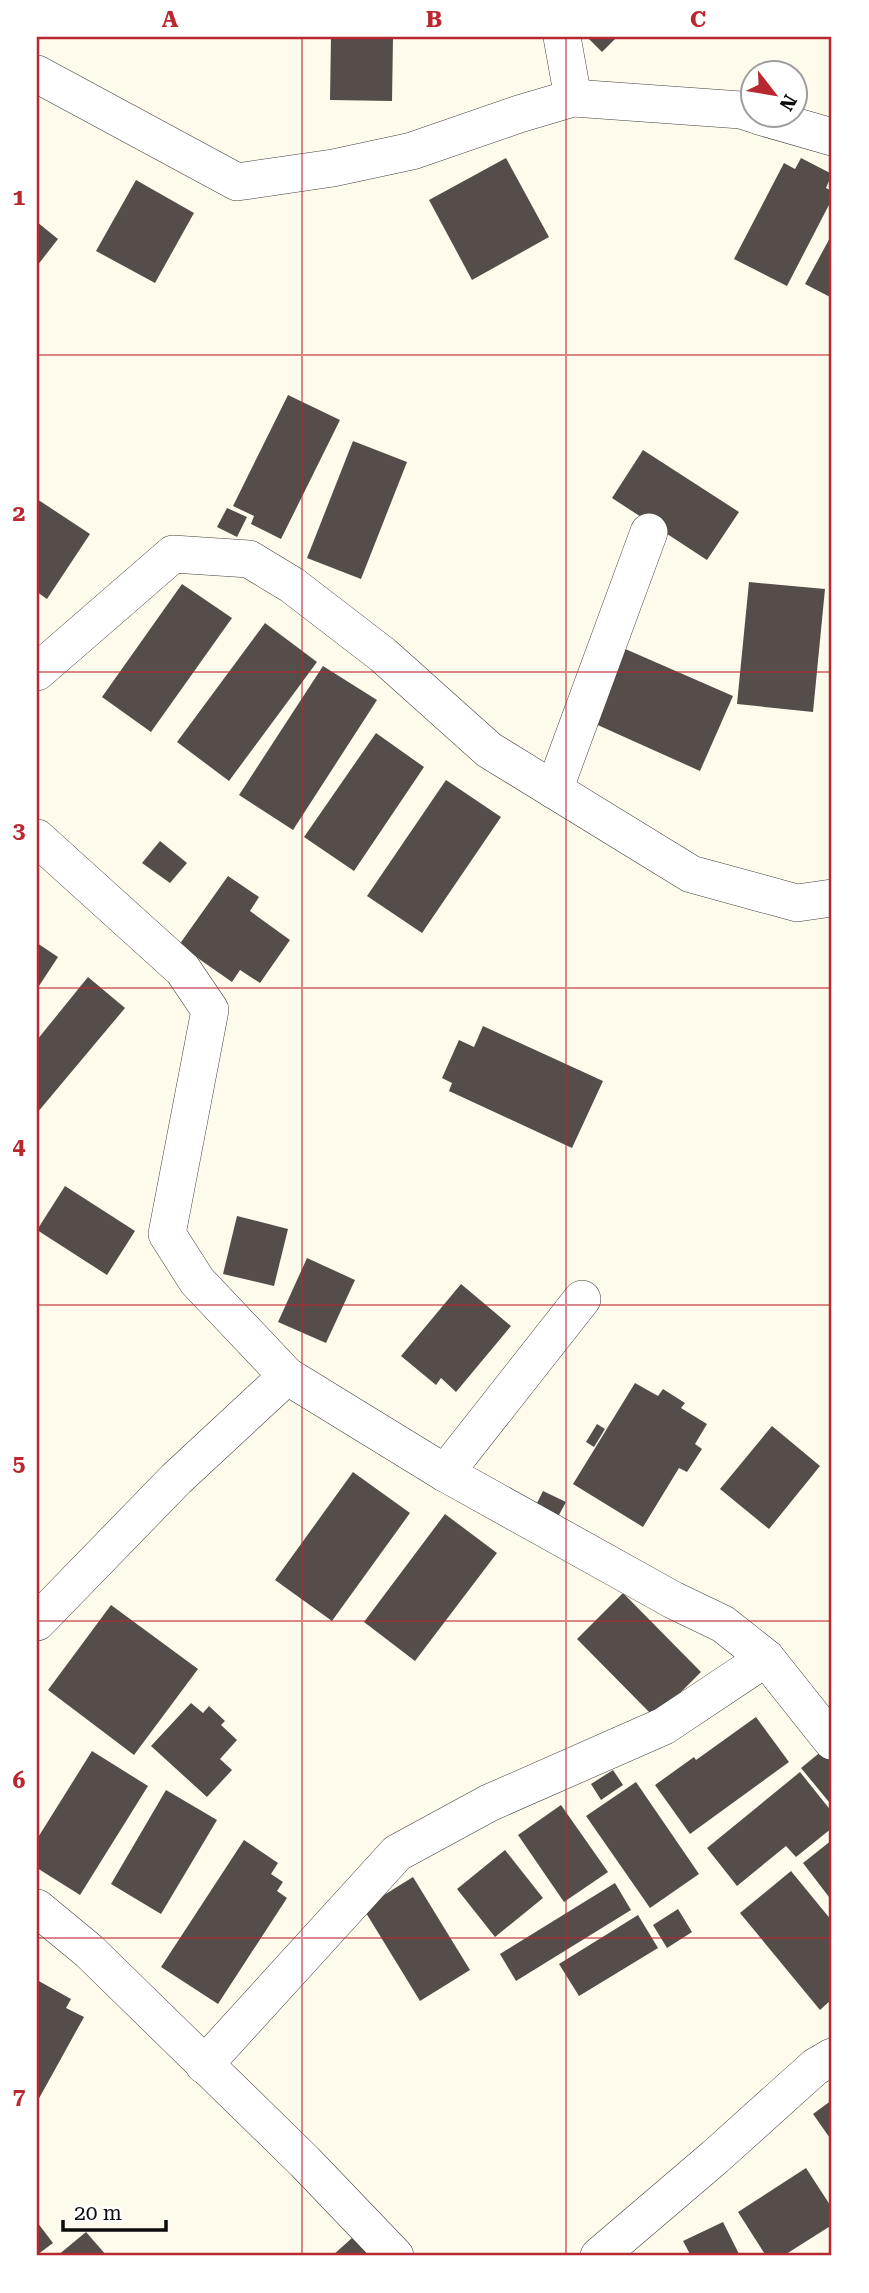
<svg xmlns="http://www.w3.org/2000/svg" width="869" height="2293" font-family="'Roboto Serif',serif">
<rect width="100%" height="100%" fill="#fffbec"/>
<g fill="#554d49">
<polygon points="331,37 393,37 392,101 330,100"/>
<polygon points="587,37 617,37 602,52"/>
<polygon points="506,158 549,237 472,280 429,200"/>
<polygon points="801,158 832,174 826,188 832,191 832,199 787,286 734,259 784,163 795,169"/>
<polygon points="136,180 194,213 155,283 96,251"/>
<polygon points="37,222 58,239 37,266"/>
<polygon points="832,234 832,298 805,284"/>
<polygon points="288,395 340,420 281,539 251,524 254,516 233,506"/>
<polygon points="353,441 407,462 361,579 307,558"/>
<polygon points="643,450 739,512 707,560 612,498"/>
<polygon points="37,499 90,534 47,599 37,592"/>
<polygon points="227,508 247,517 237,537 217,527"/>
<polygon points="749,582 825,589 813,712 737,704"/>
<polygon points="182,584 232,618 151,732 102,697"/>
<polygon points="265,623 317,662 229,781 177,742"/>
<polygon points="623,648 733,696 700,771 591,722"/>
<polygon points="323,666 377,700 293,830 239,795"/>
<polygon points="376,733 424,767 354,871 304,837"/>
<polygon points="446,780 501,817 422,933 367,896"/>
<polygon points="160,841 187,863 170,883 142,863"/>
<polygon points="228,876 259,897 250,911 290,940 260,983 240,970 232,982 179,945"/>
<polygon points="37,943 58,957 37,989"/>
<polygon points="88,977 125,1008 37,1113 37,1040"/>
<polygon points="483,1026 603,1081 572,1148 449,1091 452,1083 442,1078 459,1040 474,1047"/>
<polygon points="65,1186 135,1231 107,1275 37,1230"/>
<polygon points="237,1216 288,1229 274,1286 223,1274"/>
<polygon points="307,1258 355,1280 326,1343 278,1322"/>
<polygon points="461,1284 511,1326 456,1392 441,1378 436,1385 401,1356"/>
<polygon points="635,1383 658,1396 663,1389 685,1403 681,1408 707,1424 695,1444 702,1449 687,1472 679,1468 643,1527 573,1484"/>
<polygon points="597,1424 605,1429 594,1447 586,1442"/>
<polygon points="772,1426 820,1466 769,1529 720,1489"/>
<polygon points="353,1472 410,1513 332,1621 275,1580"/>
<polygon points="543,1491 566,1502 553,1526 531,1515"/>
<polygon points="445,1514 497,1553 415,1661 364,1622"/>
<polygon points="623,1593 701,1672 655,1718 577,1639"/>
<polygon points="111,1605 198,1669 134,1755 48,1690"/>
<polygon points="191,1703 203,1713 209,1706 225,1721 221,1725 237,1740 220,1759 232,1770 207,1797 151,1746"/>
<polygon points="756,1717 789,1762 690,1834 655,1785 694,1757 696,1760"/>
<polygon points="823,1750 832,1760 832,1800 829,1802 801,1768"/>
<polygon points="92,1751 148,1786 80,1895 37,1868 37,1839"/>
<polygon points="613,1770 623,1785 601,1800 591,1784"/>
<polygon points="800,1772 832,1812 832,1828 796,1857 786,1846 737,1886 707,1848"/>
<polygon points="636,1782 699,1874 650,1908 586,1816"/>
<polygon points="166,1790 217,1820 161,1914 111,1884"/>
<polygon points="561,1805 608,1872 564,1902 518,1835"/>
<polygon points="244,1840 278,1863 271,1874 283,1882 277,1891 287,1898 218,2004 161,1967"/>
<polygon points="832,1840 832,1901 803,1863"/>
<polygon points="505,1850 543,1898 495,1937 457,1889"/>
<polygon points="791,1871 832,1921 832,1999 820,2010 740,1913"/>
<polygon points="413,1877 470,1970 420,2001 363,1908"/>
<polygon points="615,1883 631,1910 516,1981 500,1954"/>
<polygon points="678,1909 692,1932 667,1948 653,1925"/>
<polygon points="638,1915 658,1948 579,1996 559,1964"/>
<polygon points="37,1980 71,1999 66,2008 84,2017 37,2102"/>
<polygon points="832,2100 832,2141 813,2114"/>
<polygon points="806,2168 832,2208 832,2225 783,2256 766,2256 738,2212"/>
<polygon points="37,2222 53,2243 37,2255"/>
<polygon points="723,2222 740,2256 691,2256 683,2241"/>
<polygon points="86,2232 107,2256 57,2256"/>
<polygon points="352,2238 370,2256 332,2256"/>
</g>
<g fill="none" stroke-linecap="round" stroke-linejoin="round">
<defs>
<g id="minor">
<polyline points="562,37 573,98"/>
<polyline points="37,74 237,182 333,168 412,151 519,114 573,98 741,110 754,114"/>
<polyline points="759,116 832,137"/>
<polyline points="37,672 173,554 249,559 292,585 383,655 489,750 691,874 797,903 832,898"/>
<polyline points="554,790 649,532"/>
<polyline points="37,838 183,970 210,1010 167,1234 197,1281 287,1376 445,1473 673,1600 723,1624 766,1658 832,1741"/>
<polyline points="445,1473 582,1299"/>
<polyline points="37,1622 176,1479 287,1376"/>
<polyline points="37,1908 89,1951 305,2162 395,2256"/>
<polyline points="204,2065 397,1853 489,1803 664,1726 766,1658"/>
<polyline points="599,2256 715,2157 815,2067 832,2057"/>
</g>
</defs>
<use href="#minor" stroke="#3f3f3f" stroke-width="38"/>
<use href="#minor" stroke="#fff" stroke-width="37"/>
</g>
<path fill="none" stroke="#b92731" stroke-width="2" stroke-opacity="0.55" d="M302,37v2219M566,37v2219M37,355h795M37,672h795M37,988h795M37,1305h795M37,1621h795M37,1938h795"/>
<rect width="869" height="2293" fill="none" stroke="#ffffff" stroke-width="77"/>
<g transform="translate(774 94) rotate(121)"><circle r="33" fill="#ffffff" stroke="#9e9e9e" stroke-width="2"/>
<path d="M0-5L12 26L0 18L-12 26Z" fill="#b92731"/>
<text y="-10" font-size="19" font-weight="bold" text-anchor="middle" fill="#0c0c0c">N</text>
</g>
<path d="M63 2220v10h103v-10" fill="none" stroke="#0c0c0c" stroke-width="3.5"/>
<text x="74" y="2220" font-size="21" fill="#0c0c0c" stroke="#ffffff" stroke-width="5" paint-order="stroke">20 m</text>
<rect x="38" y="38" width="792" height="2216" fill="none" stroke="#b92731" stroke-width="2.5"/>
<g font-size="23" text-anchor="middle" font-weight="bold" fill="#b92731">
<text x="170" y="27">A</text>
<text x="434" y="27">B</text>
<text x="698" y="27">C</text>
<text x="19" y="205">1</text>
<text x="19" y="521">2</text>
<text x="19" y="838">3</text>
<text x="19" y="1154">4</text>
<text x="19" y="1471">5</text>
<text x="19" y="1788">6</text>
<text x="19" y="2104">7</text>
</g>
</svg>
